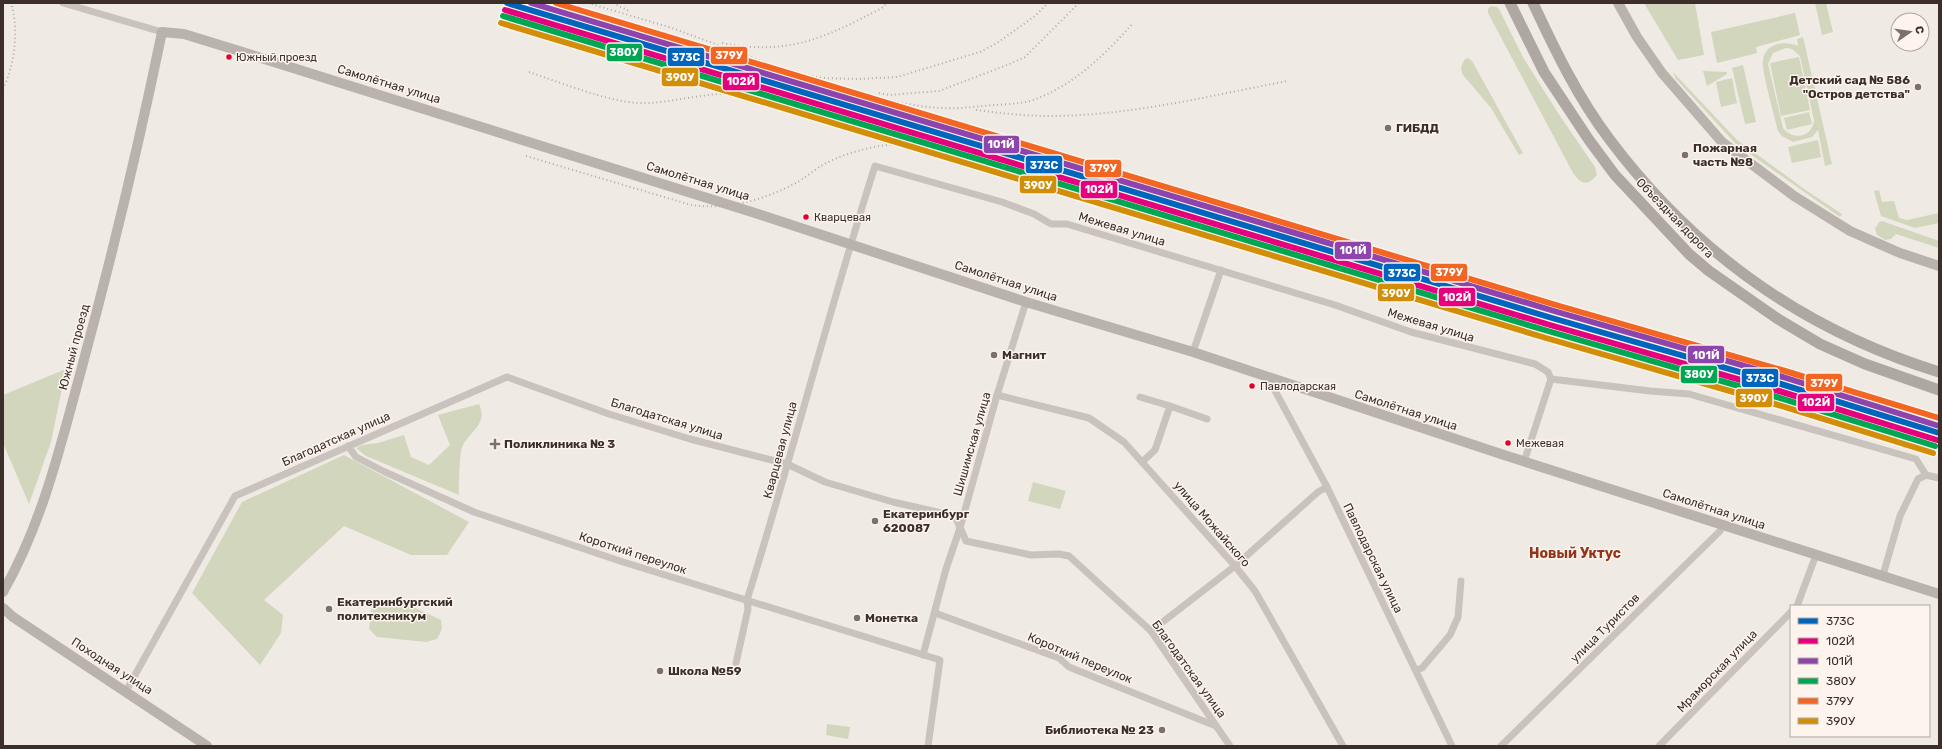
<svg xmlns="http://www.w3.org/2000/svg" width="1942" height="749" font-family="Rubik,sans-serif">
<rect width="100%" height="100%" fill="#f0eae4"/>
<g fill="#d2d6bd" fill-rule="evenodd">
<polygon points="1644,3 1695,3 1704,55 1678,60"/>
<polygon points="1815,3 1826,3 1833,32 1822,35"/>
<path d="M1491,6l6,1 3,4 24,48 36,57 35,51 2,8c-10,12 -16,9 -24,-2l-85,-160v-4z"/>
<polygon points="1795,13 1800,35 1756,47 1757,53 1717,63 1711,32"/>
<path d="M1803,37l29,127 -7,2 -7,-36 -6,7 -19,5 -11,-6 -4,-5c-3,-14 -17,-61 -15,-71 2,-17 22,-20 35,-14l-1,-7zM1786,48l6,1 8,7 14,64c-1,17 -21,21 -31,8l-15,-64 5,-11z"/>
<polygon points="1799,57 1810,110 1781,116 1770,63"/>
<path d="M1468,58l4,3 51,92 -4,2 -28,-47 -28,-33c-3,-6 -2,-10 2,-16z"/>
<polygon points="1743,65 1756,122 1745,124 1732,68"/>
<polygon points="1703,71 1727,72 1727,74 1707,86"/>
<polygon points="1673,72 1737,140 1807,191 1842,214 1840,217 1736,144 1676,79"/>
<polygon points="1732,78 1737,103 1721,107 1716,82"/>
<polygon points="1809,112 1812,124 1787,130 1784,118"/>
<polygon points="1818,140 1821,157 1792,163 1788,147"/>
<polygon points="1879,190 1882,202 1894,201 1899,218 1907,220 1939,213 1939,223 1915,228 1881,216 1874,191"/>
<polygon points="1882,221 1939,241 1939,248 1896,234 1891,239 1885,240 1877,235 1875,229 1879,222"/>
<polygon points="66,369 51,442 29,504 3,443 3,395"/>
<path d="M479,404c9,20 -7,25 -16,41 -4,7 -4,40 -4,50l-93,-39 -10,-8 6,-3 16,-2 26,-8 7,22 18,8 21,-20 -12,-30z"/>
<polygon points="344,455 469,522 447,555 411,555 344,526 264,600 283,615 281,633 260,665 192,593 242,502"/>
<polygon points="1033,482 1066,491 1060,509 1028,501"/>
<polygon points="386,601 409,605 441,620 442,629 437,639 426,642 377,637 369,629 372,605"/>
<polygon points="827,724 850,727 848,739 826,735"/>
</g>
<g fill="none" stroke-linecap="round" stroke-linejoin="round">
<g stroke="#cac2bc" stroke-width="7">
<polyline points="63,3 162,32"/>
<polyline points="1193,352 1221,270"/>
<polyline points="1276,381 1273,387 1327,487 1452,746"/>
<polyline points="997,395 1089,418 1124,442 1235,566 1255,591 1343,746"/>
<polyline points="1140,397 1170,406"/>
<polyline points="348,446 356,457 385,472 474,512 620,561 940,660 928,746"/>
<polyline points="1142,462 1155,450 1170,406 1207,419"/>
<polyline points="1524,462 1551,379"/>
<polyline points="1883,575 1900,516 1918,479 1926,475"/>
<polyline points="1797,606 1816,555"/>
<polyline points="935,613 1059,658 1069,667 1216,726"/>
<polyline points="1151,631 1235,566 1318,492 1327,487"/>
<polyline points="923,655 946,569 960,528 997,395 1026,302"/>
<path d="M736,663l12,-54 -1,-9c45,-144 82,-290 128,-434l127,36 32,12 17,10h16l268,81 76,27 124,32 13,8 3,7 99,12 39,3 227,65 10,16 13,3"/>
<polyline points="1416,670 1422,668 1450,635 1458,617 1461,581"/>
<polyline points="126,691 235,496 507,377 609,414 690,439 787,464 825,482 893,502 955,516 966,541 1031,555 1059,554 1069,556 1151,631 1230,746"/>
<polyline points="1501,746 1720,531 1722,525"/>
<polyline points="1659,746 1791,612"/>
</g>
<g stroke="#bab2ad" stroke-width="10">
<polyline points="1618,3 1637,37 1662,73 1722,142 1794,196 1850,231 1900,253 1939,266"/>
<path d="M3,592c40,-70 58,-148 79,-225 30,-111 57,-223 80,-335l22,2 52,16 519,163 271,89 167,50 311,103 435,139"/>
<polyline points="3,608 13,617 207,746"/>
</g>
<g stroke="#afa7a1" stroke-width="11">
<polyline points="1510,3 1544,72 1589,140 1615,175 1689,254 1709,271 1778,319 1820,344 1865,364 1939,390"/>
<path d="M1533,3c22,47 45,95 77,137 85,113 193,190 329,232"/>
</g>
<g stroke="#b1aba7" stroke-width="2" stroke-dasharray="1 3" stroke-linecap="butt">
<polyline points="588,3 672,28 791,72 822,78 858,79 897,77 980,52 997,43 1035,16 1048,3"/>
<polyline points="613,3 629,11"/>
<polyline points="655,31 689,40"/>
<path d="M722,43c67,13 102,-5 160,-35l5,-5"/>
<path d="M529,72c30,10 77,29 108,31 28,1 54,-7 81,-9 29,-1 57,5 85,10"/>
<polyline points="748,82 1028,167 1251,236"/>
<path d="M832,85c42,12 85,25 129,23 11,-1 22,-2 33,-3 11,-1 25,-1 36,-4 41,-13 76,-47 103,-78"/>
<path d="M3,89c12,-25 16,-60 8,-86"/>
<polyline points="879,93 889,95 939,91 1007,65 1025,57 1079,3"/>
<path d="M976,110c24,3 48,6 73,6 80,0 160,-20 238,-35"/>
<path d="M526,156l165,49c36,5 70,-4 103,-21 10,-5 20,-14 30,-20 38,-19 78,-24 119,-18"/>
</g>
<defs>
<polyline id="rail-1" points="507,3 1552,318 1781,384 1939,433"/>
<polyline id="rail-2" points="505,10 1550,325 1779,391 1937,440"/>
<polyline id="rail-3" points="531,3 1554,311 1783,377 1939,426"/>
<polyline id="rail-4" points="503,16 1548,331 1777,397 1935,446"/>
<polyline id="rail-5" points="556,3 1556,305 1785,371 1939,418"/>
<polyline id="rail-6" points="501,23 1546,338 1775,404 1933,453"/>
</defs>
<use href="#rail-1" stroke="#fcf4ed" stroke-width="9"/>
<use href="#rail-2" stroke="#fcf4ed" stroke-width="9"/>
<use href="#rail-3" stroke="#fcf4ed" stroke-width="9"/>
<use href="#rail-4" stroke="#fcf4ed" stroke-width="9"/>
<use href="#rail-5" stroke="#fcf4ed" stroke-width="9"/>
<use href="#rail-6" stroke="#fcf4ed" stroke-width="9"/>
<use href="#rail-1" stroke="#0065bd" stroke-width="6"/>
<use href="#rail-2" stroke="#e5007d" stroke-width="6"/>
<use href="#rail-3" stroke="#8e44ad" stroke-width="6"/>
<use href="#rail-4" stroke="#00a651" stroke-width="6"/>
<use href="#rail-5" stroke="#f26522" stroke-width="6"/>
<use href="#rail-6" stroke="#d28e08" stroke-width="6"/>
</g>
<g fill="#e4002b" stroke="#fcf4ed" stroke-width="1.5">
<circle cx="229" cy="57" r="3.5"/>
<circle cx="806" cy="217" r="3.5"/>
<circle cx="1252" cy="386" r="3.5"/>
<circle cx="1508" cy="443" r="3.5"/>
</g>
<g fill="#7b706b" stroke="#fcf4ed" stroke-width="1.5">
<circle cx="1918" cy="87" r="4"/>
<circle cx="1388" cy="128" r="4"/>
<circle cx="1685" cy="155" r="4"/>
<circle cx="994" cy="355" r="4"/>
<path d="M493 438h4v4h4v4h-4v4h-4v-4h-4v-4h4z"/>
<circle cx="875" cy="521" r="4"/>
<circle cx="329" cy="609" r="4"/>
<circle cx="857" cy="618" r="4"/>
<circle cx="660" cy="671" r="4"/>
<circle cx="1162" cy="730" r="4"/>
</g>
<g text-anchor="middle" stroke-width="3" stroke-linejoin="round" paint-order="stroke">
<g font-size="11" fill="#3c2f2a" stroke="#fcf4ed" text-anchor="start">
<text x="236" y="61">Южный проезд</text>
<text x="814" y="221">Кварцевая</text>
<text x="1260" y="390">Павлодарская</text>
<text x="1516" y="447">Межевая</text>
</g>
<g font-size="12" font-weight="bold" fill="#3c2f2a" stroke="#fcf4ed" text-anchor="start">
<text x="1910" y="84" text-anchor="end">Детский сад № 586<tspan x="1910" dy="14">"Остров детства"</tspan></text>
<text x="1396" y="132">ГИБДД</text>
<text x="1693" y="152">Пожарная<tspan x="1693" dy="14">часть №8</tspan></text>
<text x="1002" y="359">Магнит</text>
<text x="504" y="448">Поликлиника № 3</text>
<text x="883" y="518">Екатеринбург<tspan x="883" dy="14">620087</tspan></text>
<text x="337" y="606">Екатеринбургский<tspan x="337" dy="14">политехникум</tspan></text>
<text x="865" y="622">Монетка</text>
<text x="668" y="675">Школа №59</text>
<text x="1154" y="734" text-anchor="end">Библиотека № 23</text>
</g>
<g font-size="12" fill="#3c2f2a" stroke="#fcf4ed">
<text transform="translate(389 84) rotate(17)" y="4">Самолётная улица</text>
<text transform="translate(698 181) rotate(17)" y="4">Самолётная улица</text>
<text transform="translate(1675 218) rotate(46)" y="4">Объездная дорога</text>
<text transform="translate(1122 229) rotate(17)" y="4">Межевая улица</text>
<text transform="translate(1006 281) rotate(18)" y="4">Самолётная улица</text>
<text transform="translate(1431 325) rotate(17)" y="4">Межевая улица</text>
<text transform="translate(74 347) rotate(-75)" y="4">Южный проезд</text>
<text transform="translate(1406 410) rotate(18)" y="4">Самолётная улица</text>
<text transform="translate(667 419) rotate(17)" y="4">Благодатская улица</text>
<text transform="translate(336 439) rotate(-24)" y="4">Благодатская улица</text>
<text transform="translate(972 444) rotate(-74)" y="4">Шишимская улица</text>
<text transform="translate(780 450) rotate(-75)" y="4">Кварцевая улица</text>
<text transform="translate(1714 509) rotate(18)" y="4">Самолётная улица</text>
<text transform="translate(1212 524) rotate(49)" y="4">улица Можайского</text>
<text transform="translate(633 553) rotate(18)" y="4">Короткий переулок</text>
<text transform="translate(1373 558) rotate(64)" y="4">Павлодарская улица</text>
<text transform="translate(1605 628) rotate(-45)" y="4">улица Туристов</text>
<text transform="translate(1080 658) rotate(23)" y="4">Короткий переулок</text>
<text transform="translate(112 666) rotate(33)" y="4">Походная улица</text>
<text transform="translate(1189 669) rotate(54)" y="4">Благодатская улица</text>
<text transform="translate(1717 671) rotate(-46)" y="4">Мраморская улица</text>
</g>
<g font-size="14" font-weight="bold" fill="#93351b" stroke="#fcf4ed">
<text x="1575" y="558">Новый Уктус</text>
</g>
</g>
<g stroke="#fcf4ed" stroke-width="1.5">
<rect x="606" y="43" width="37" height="19" rx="4" fill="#00a651"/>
<rect x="710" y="46" width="38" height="19" rx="4" fill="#f26522"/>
<rect x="667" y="47" width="38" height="20" rx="4" fill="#0065bd"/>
<rect x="661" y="67" width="38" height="20" rx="4" fill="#d28e08"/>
<rect x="722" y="72" width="38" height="19" rx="4" fill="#e5007d"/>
<rect x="983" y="135" width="37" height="19" rx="4" fill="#8e44ad"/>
<rect x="1025" y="155" width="38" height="19" rx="4" fill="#0065bd"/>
<rect x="1084" y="159" width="38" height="19" rx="4" fill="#f26522"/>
<rect x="1019" y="175" width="38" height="19" rx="4" fill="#d28e08"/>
<rect x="1080" y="180" width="38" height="19" rx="4" fill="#e5007d"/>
<rect x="1334" y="241" width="38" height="19" rx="4" fill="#8e44ad"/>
<rect x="1430" y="263" width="38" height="19" rx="4" fill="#f26522"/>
<rect x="1383" y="263" width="38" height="19" rx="4" fill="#0065bd"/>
<rect x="1377" y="283" width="38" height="19" rx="4" fill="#d28e08"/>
<rect x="1438" y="287" width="38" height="20" rx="4" fill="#e5007d"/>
<rect x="1687" y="345" width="38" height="19" rx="4" fill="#8e44ad"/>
<rect x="1680" y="365" width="38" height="19" rx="4" fill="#00a651"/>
<rect x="1741" y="368" width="38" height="20" rx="4" fill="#0065bd"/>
<rect x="1805" y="373" width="38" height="19" rx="4" fill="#f26522"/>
<rect x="1735" y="388" width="38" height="20" rx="4" fill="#d28e08"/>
<rect x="1797" y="393" width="38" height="19" rx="4" fill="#e5007d"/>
</g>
<g font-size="11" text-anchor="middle" font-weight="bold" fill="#fff">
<text x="624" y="56">380У</text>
<text x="729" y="59">379У</text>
<text x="686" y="61">373C</text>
<text x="680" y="81">390У</text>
<text x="741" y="85">102Й</text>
<text x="1001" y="148">101Й</text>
<text x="1044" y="169">373C</text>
<text x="1103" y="172">379У</text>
<text x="1038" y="189">390У</text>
<text x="1099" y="193">102Й</text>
<text x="1353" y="254">101Й</text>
<text x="1449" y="276">379У</text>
<text x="1402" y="277">373C</text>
<text x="1396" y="297">390У</text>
<text x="1457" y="301">102Й</text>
<text x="1706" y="359">101Й</text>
<text x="1699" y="378">380У</text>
<text x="1760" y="382">373C</text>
<text x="1824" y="387">379У</text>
<text x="1754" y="402">390У</text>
<text x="1816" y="406">102Й</text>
</g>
<rect width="1942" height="749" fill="none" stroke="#3c2f2a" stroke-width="8"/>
<rect x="1790" y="605" width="140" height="132" fill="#fcf4ed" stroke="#afa59f"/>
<rect x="1798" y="618" width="20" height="6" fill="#0065bd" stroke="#afa59f"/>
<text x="1826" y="625" font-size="12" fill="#3c2f2a">373C</text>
<rect x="1798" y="638" width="20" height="6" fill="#e5007d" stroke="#afa59f"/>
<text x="1826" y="645" font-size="12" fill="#3c2f2a">102Й</text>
<rect x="1798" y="658" width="20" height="6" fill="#8e44ad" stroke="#afa59f"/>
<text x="1826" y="665" font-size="12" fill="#3c2f2a">101Й</text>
<rect x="1798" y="678" width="20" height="6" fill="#00a651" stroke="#afa59f"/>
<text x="1826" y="685" font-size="12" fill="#3c2f2a">380У</text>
<rect x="1798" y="698" width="20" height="6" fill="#f26522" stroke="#afa59f"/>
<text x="1826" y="705" font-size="12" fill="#3c2f2a">379У</text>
<rect x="1798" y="718" width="20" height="6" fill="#d28e08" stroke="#afa59f"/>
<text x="1826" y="725" font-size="12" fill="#3c2f2a">390У</text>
<g transform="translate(1910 32) rotate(77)"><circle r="19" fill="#fcf4ed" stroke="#afa59f"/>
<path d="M0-3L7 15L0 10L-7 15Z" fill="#7b706b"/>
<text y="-6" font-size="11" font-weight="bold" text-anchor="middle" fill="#3c2f2a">С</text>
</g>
</svg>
